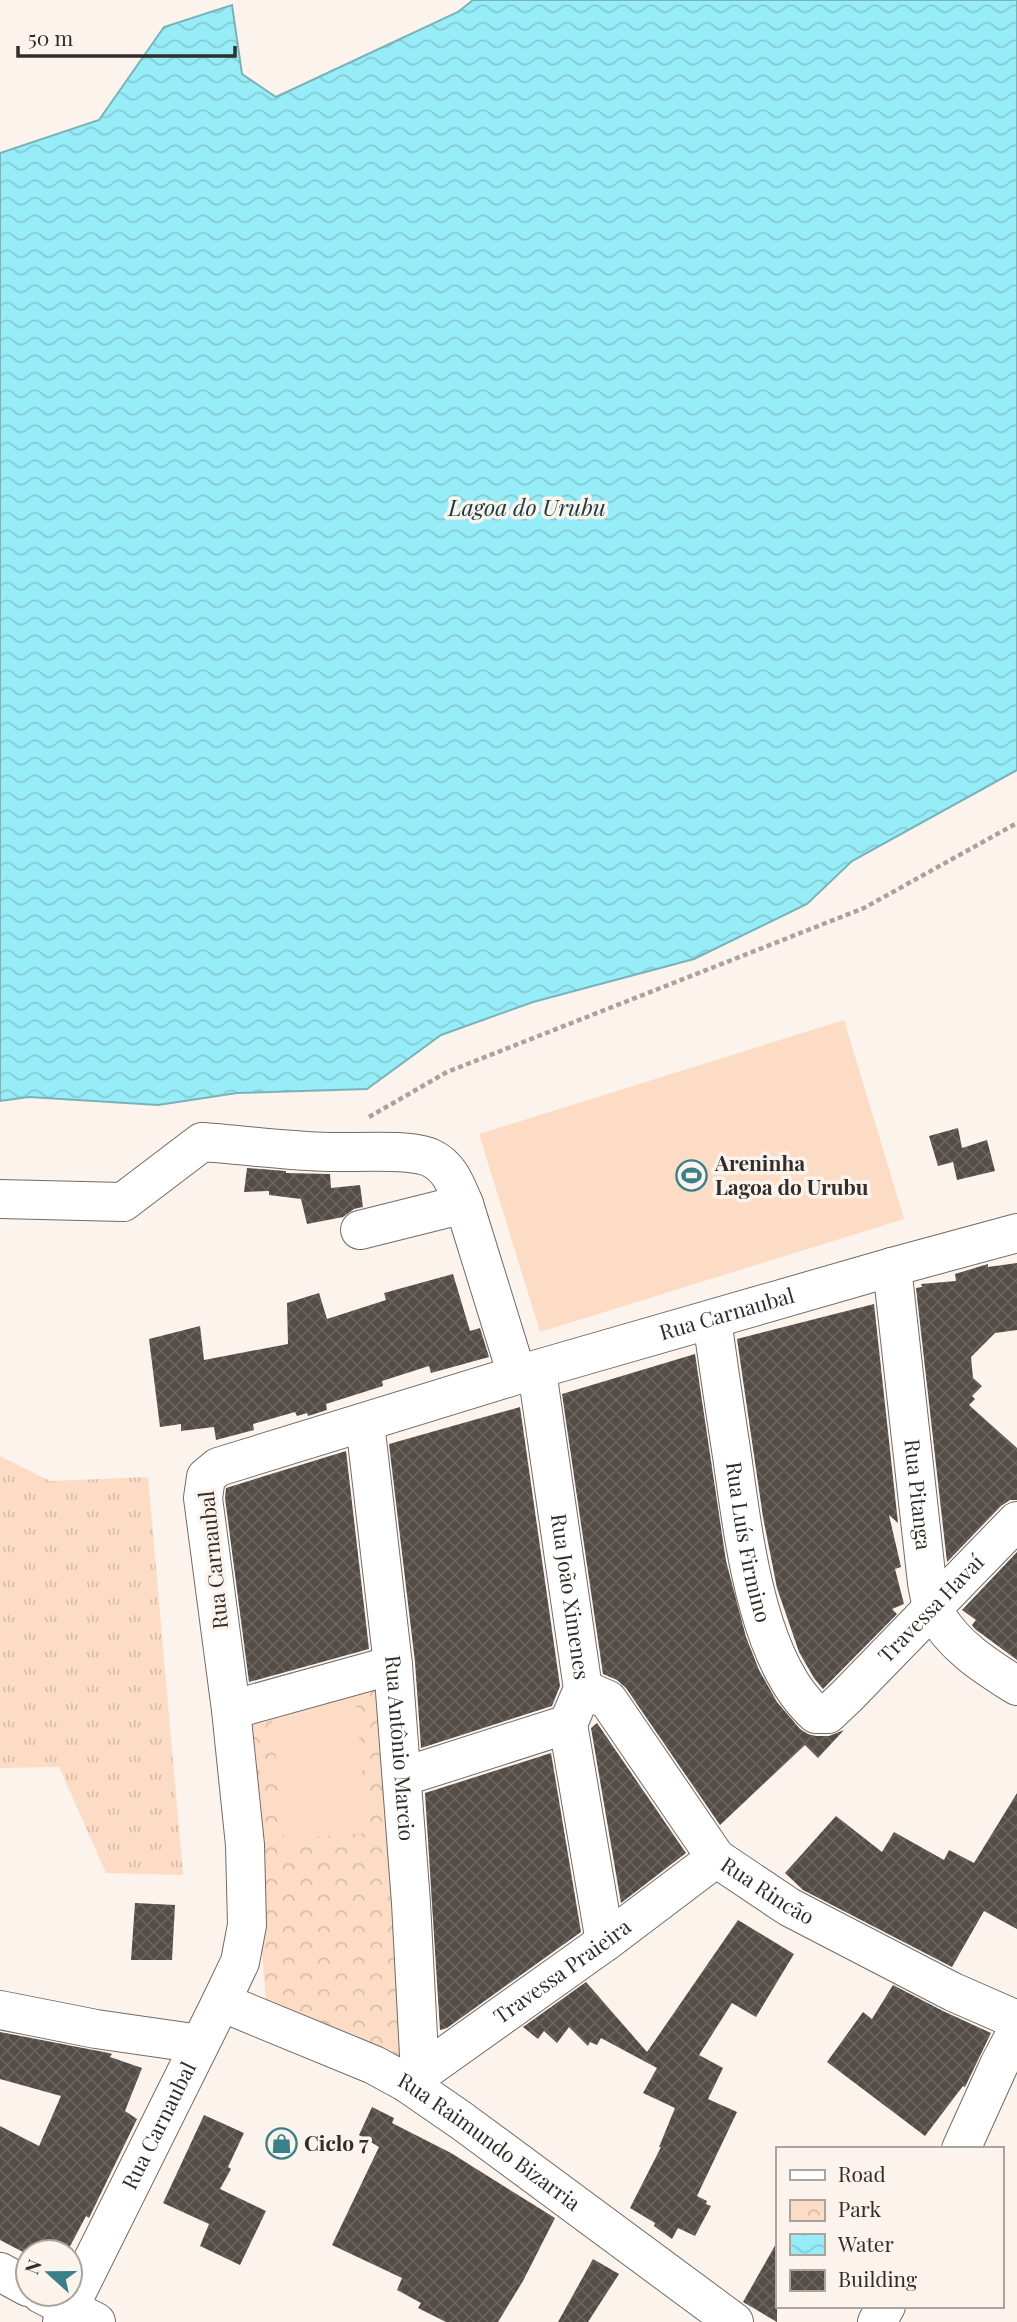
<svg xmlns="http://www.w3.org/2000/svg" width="1017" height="2322" font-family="'Playfair Display',serif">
<defs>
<pattern id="grass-tufts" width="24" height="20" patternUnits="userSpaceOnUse" patternTransform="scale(1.75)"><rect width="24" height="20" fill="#fcdcc5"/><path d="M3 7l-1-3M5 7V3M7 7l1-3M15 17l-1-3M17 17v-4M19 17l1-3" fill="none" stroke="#d8bda9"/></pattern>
<pattern id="park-crowns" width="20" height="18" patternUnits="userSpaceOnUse" patternTransform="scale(1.75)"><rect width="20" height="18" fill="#fcdcc5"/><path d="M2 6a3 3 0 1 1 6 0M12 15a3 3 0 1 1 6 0" fill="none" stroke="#d8bda9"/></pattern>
<pattern id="water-waves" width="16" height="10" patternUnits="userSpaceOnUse" patternTransform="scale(1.75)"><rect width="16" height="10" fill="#97edf7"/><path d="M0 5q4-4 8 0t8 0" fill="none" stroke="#82ccd4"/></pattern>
<pattern id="building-cross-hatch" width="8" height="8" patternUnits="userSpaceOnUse" patternTransform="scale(1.75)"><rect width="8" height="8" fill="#534c47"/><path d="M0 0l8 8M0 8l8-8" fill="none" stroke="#69635f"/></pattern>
</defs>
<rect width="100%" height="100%" fill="#fcf3ed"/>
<polygon fill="url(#grass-tufts)" points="0,1456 50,1481 148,1477 183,1875 106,1873 59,1767 0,1768"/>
<polygon fill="url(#park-crowns)" points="378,1672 402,2043 401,2057 395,2061 266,2001 243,1714"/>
<g fill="#fcdcc5">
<polygon points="844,1020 904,1219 540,1332 479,1134"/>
<polygon points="356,1702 368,1833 284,1839 271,1709"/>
</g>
<polygon fill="url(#water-waves)" stroke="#78b3ba" stroke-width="2" points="473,0 1017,0 1017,770 852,861 807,904 694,959 533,1002 441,1035 367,1089 237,1093 158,1105 29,1097 0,1101 0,153 99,120 164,27 232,5 242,74 276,97 458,12"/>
<g fill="url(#building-cross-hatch)">
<polygon points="958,1128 962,1148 987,1140 995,1171 957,1180 953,1162 938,1166 929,1136"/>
<polygon points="247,1168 286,1171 286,1173 330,1174 331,1188 360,1185 363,1207 354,1209 343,1217 307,1224 301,1199 269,1195 269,1191 244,1192"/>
<polygon points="1017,1263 1017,1330 995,1333 971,1357 973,1378 982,1386 972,1396 975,1399 969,1405 1017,1448 1017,1500 1010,1500 1001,1506 947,1562 916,1288 922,1287 921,1284 956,1281 955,1274 988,1264 988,1267"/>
<polygon points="453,1274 470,1331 480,1328 489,1357 431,1373 429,1366 382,1381 383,1386 326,1404 327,1410 308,1416 307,1413 297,1416 295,1412 253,1424 254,1430 216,1440 214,1427 181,1431 181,1424 160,1427 149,1339 200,1326 204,1360 288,1344 287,1303 319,1293 327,1319 386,1300 384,1293"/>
<polygon points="874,1304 898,1523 889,1515 901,1567 895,1569 904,1604 892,1609 897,1614 823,1689 814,1678 799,1652 777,1588 763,1517 737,1339"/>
<polygon points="695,1354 726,1561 746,1637 759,1670 777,1702 800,1729 808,1734 816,1736 829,1736 844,1730 818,1758 805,1745 720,1825 626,1688 617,1680 603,1674 562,1394"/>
<polygon points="520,1407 560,1686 552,1706 421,1748 415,1662 389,1444"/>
<polygon points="346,1451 369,1649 249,1682 225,1498 226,1488"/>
<polygon points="1017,1552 1017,1660 975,1629 972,1625 976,1620 962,1610"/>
<polygon points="597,1723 686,1853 621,1903 591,1728"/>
<polygon points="551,1753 581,1932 447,2028 440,2030 425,1793"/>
<polygon points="1017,1793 1017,1929 984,1911 952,1967 803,1890 785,1873 836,1816 882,1852 894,1832 944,1860 949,1850 974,1863"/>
<polygon points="135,1903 175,1905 172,1960 131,1960"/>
<polygon points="738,1920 794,1954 756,2017 732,2003 699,2055 723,2068 708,2099 737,2112 697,2196 707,2201 706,2204 711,2206 695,2236 678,2228 672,2239 654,2226 655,2223 630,2208 661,2147 659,2147 675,2108 643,2093 657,2068 601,2038 597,2045 590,2042 588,2046 569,2027 557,2043 544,2031 538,2039 523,2027 586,1982 647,2052"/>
<polygon points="893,1985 943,2011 991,2033 965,2087 963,2086 925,2136 827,2062 863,2012 872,2019"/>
<polygon points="0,2032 109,2053 112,2054 110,2057 142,2068 125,2111 137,2119 89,2218 86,2216 67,2252 23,2252 0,2240 0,2126 39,2146 61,2096 0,2079"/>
<polygon points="372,2107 394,2118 392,2123 451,2153 555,2218 523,2281 498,2322 446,2322 418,2308 421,2303 397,2290 402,2278 332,2245 379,2147 359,2135"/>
<polygon points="204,2115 244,2133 228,2167 231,2169 220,2189 266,2211 240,2265 200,2246 209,2224 163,2203"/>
<polygon points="777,2242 777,2322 743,2302"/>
<polygon points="593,2259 619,2274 588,2322 558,2322"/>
</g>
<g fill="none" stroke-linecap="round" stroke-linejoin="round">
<defs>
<g id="minor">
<path d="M0,1199l123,3 79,-60c42,3 85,9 128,10 25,1 80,-4 101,6 19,9 25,28 33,46l53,171"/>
<polyline points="360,1230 464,1204"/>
<path id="s1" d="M892,1267l35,316c2,9 3,20 7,28 18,34 51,55 83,75"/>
<path id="s2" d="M712,1319c6,45 13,91 20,137 11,76 24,205 84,258h12l19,-18 170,-175"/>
<path id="s3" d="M537,1371l46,318 -15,35 37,218"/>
<path id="s4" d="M365,1423l28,242 18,238 9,171"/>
<path id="s5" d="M583,1689l25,11 108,158 73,49 164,85 64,28"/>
<polyline points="231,1710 393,1665"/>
<polyline points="402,1777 568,1724"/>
<path id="s6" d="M221,2002l153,63 33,18 55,38 272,201"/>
<polyline points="0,2010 96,2029 200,2044"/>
<path id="s7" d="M407,2083l198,-141 111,-84"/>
<polyline points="961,2149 999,2065 1017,2031"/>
<polyline points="0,2272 28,2287"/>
<polyline points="41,2294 96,2322"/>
<path id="s8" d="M62,2322l159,-320 19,-40 7,-37 -2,-80 -14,-135 -28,-212 3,-21 12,-10 299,-92 375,-108 125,-34"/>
<polyline points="877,2322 886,2306"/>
</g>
</defs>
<use href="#minor" stroke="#726b66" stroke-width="40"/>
<polyline stroke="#a9a29e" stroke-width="4.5" stroke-dasharray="5 3.5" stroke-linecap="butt" points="369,1117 447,1072 864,908 1017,823"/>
<use href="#minor" stroke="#fff" stroke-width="38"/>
</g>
<defs>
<symbol id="stadium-ring" viewBox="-11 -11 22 22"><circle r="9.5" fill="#fcf3ed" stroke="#398189" stroke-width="1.5"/><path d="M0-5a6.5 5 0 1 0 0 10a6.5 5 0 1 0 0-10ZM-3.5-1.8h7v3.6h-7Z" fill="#398189"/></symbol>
<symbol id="shop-ring" viewBox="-11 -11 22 22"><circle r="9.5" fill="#fcf3ed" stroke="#398189" stroke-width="1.5"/><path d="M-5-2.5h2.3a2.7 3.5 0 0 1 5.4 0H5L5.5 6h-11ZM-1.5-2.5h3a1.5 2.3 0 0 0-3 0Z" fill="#398189"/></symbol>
</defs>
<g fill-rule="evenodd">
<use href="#stadium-ring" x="674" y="1158" width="35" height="35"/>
<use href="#shop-ring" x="264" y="2126" width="35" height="35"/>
</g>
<g text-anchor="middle" stroke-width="7" stroke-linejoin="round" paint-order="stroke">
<g font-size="21" font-weight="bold" fill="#302d2b" stroke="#fcf3ed" text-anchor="start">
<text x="715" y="1171">Areninha<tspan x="715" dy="24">Lagoa do Urubu</tspan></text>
<text x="304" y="2151">Ciclo 7</text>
</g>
<g font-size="21" fill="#302d2b" stroke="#fcf3ed">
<text dy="7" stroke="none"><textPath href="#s8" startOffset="1437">Rua Carnaubal</textPath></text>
<text dy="7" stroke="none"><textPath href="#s1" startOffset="229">Rua Pitanga</textPath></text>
<text dy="7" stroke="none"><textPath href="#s2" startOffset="226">Rua Luís Firmino</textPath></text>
<text transform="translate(214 1560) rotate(-96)" y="7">Rua Carnaubal</text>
<text dy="7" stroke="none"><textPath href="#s3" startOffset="228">Rua João Ximenes</textPath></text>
<text dy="7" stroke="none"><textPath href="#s2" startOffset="574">Travessa Havaí</textPath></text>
<text dy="7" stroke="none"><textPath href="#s4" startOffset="327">Rua Antônio Marcio</textPath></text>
<text dy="7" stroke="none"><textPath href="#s5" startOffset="280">Rua Rincão</textPath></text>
<text dy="7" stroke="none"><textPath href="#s7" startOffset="191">Travessa Praieira</textPath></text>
<text dy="7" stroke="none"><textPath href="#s8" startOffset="219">Rua Carnaubal</textPath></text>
<text dy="7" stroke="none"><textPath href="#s6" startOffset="304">Rua Raimundo Bizarria</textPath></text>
</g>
<g font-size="23" font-style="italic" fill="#174045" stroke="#fcf3ed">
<text x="527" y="516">Lagoa do Urubu</text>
</g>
</g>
<rect x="776" y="2147" width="228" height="161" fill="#fcf3ed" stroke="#aaa49f" stroke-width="2"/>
<rect x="790" y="2170" width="35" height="10" fill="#ffffff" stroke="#aaa49f" stroke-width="2"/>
<text x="838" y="2182" font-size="21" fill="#302d2b">Road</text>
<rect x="790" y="2200" width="35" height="21" fill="url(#park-crowns)" stroke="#aaa49f" stroke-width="2"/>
<text x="838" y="2217" font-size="21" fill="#302d2b">Park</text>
<rect x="790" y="2234" width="35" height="21" fill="url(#water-waves)" stroke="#aaa49f" stroke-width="2"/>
<text x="838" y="2252" font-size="21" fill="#302d2b">Water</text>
<rect x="790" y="2270" width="35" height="21" fill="url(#building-cross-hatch)" stroke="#aaa49f" stroke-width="2"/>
<text x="838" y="2287" font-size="21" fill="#302d2b">Building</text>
<g transform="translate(49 2273) rotate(291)"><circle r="33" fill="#fcf3ed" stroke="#aaa49f" stroke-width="2"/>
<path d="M0-5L12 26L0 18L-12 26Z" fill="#398189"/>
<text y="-10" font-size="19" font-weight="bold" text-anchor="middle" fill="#302d2b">N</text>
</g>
<path d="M18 46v10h217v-10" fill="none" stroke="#302d2b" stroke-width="3.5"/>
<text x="28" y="46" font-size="21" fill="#302d2b" stroke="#fcf3ed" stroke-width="5" paint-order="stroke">50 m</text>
</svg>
